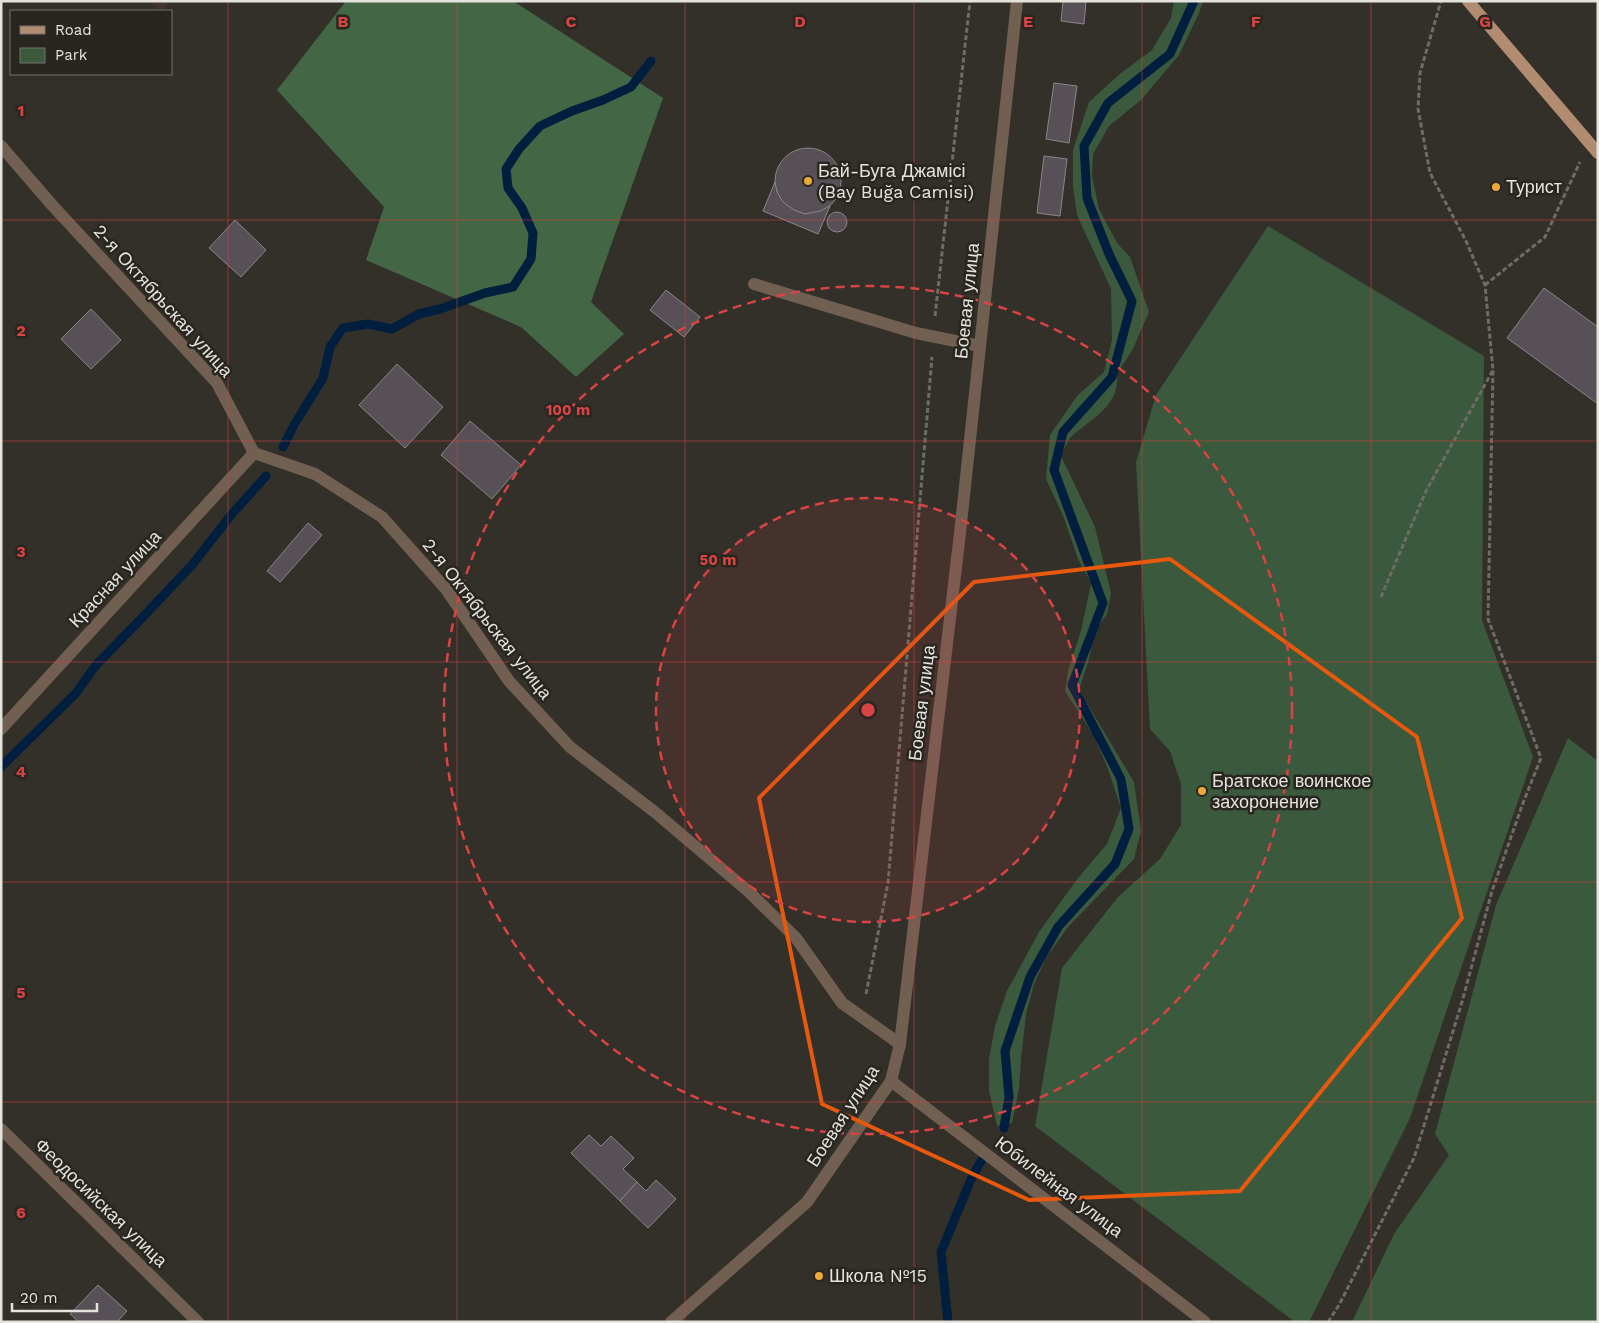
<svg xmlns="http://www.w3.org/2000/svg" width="1599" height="1323" font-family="'Work Sans',sans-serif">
<rect width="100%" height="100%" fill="#33302a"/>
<polygon fill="#46332e" points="149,1 170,1 161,11"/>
<g fill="#3b593c">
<path d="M1174,1h29l-4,12 -20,42 -38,45 -32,26 -16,28 -1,22 7,33 18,34 13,14 19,55 -17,39 -15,22c3,33 -24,44 -45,63 -5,5 -8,14 -11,20l34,71 16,66 -4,21 -13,18 -5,27 -10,31 55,92 7,49 -7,28 -66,68 -22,31 -12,26 -8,30 -5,45 -2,30 -7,34 -15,3 -8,-35v-32l6,-33 12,-35 32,-59 39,-54 29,-34 14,-36 -13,-39 -14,-33 -29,-45 3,-20 13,-40 10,-48 -13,-24 -14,-41 -18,-39 4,-44 27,-39 27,-24 8,-32 -1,-51 -34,-74 -4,-29v-36l16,-48 32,-29 31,-23 19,-32z"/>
<polygon points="1268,226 1484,356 1482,620 1533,757 1410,1118 1309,1322 1295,1322 1035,1126 1062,968 1118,897 1160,859 1181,825 1181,784 1170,751 1150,729 1136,462 1156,395"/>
<polygon points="1568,738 1598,761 1598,1322 1352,1322 1394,1234 1449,1155 1435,1134 1496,905"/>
</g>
<polygon fill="#436744" points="346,1 513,1 663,98 591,302 624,334 576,377 521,327 366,260 384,207 277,90"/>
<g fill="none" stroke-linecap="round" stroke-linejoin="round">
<g stroke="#001f3e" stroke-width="9">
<polyline points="283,447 294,425 323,378 330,347 343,328 368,324 392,329 419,314 440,309 485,293 513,287 531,259 533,233 522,208 508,188 506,169 519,149 540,126 572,111 603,100 631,87 651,61"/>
<polyline points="1,767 76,693 96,665 141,619 192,565 231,515 266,476"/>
<polyline points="1004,1128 1009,1097 1005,1051 1030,977 1058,927 1115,864 1129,829 1121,779 1072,685 1103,603 1054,470 1063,432 1112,377 1132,301 1109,254 1087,198 1084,146 1108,103 1170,54 1194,1"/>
<polyline points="948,1322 941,1252 972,1177 981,1161"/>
</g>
</g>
<g fill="#575157" stroke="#8b848b">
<polygon points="1063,1 1086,1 1084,24 1061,21"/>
<polygon points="1054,83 1077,86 1069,143 1046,139"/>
<circle cx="808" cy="181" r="33"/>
<polygon points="1044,156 1067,159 1060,216 1037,213"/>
<polygon points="775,182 777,192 783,202 794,210 805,214 820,211 830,206 818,234 763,211"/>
<circle cx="837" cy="222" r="10"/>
<polygon points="235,220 266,250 241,277 209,248"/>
<polygon points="1544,288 1598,327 1598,404 1507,338"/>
<polygon points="666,290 700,317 684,337 650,310"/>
<polygon points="91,309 121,340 91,369 61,339"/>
<polygon points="397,364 443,407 405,448 359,405"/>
<polygon points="470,421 521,465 492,499 441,455"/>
<polygon points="308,523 322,535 280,582 267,571"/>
<polygon points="589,1135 601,1146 611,1136 634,1158 623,1169 637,1182 620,1201 571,1153"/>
<polygon points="656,1180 676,1199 648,1228 620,1201 637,1182 646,1191"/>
<polygon points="98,1285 127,1311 117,1322 79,1322 70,1314"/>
</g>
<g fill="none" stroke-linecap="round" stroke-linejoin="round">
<g stroke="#6e6c66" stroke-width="3" stroke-dasharray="5 2.5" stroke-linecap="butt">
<polyline points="1485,285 1545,237 1580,162"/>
<polyline points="935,316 970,1"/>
<polyline points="1381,597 1426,491 1493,370 1485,285 1466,241 1430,173 1418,109 1420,73 1441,1"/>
<polyline points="866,994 888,883 932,357"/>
<polyline points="1328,1322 1339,1305 1414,1158 1462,1002 1492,891 1523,803 1541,758 1488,619 1493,370"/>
</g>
<g stroke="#715f52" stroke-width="12">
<polyline points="1,146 52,205 217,383 254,453 315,474 382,517 446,589 509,681 570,747 656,813 748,891 796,938 842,1003 900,1044"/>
<polyline points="754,284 916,333 980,346"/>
<polyline points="1,729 254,453"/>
<polyline points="891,1081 1205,1322"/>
<polyline points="1,1129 198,1322"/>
<polyline points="671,1322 807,1202 891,1081 900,1044 960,533 1017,1"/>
</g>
<polyline stroke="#b18c71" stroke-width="12" points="1468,1 1598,153"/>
</g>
<path fill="none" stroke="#e8590c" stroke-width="4" stroke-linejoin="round" d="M1170,559l247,178 45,181 -222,273 -211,9 -207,-96 -63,-306 215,-216z"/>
<path fill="none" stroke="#d84443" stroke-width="1" stroke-opacity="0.55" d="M228,1v1321M457,1v1321M685,1v1321M914,1v1321M1142,1v1321M1371,1v1321M1,220h1597M1,441h1597M1,662h1597M1,882h1597M1,1102h1597"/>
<circle cx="868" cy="710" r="212" fill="#d84443" fill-opacity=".12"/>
<g fill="none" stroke="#d84443" stroke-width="2.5" stroke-dasharray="9 6">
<circle cx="868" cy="710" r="212"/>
<circle cx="868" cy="710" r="424"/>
</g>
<g fill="#eba93a" stroke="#292620" stroke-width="2">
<circle cx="808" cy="181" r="5"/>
<circle cx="1496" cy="187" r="5"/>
<circle cx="1202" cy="791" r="5"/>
<circle cx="819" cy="1276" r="5"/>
</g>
<g text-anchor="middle" stroke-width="5" stroke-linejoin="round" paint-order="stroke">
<g font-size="18" fill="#e4e3de" stroke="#292620" text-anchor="start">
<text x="818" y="177">Бай-Буга Джамісі<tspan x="818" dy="21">(Bay Buğa Camisi)</tspan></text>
<text x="1506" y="193">Турист</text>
<text x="1212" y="787">Братское воинское<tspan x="1212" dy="21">захоронение</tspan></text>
<text x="829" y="1282">Школа №15</text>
</g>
<g font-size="18" fill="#e4e3de" stroke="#292620">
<text transform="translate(163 301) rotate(48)" y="6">2-я Октябрьская улица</text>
<text transform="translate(967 301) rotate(-84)" y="6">Боевая улица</text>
<text transform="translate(115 579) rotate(-47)" y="6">Красная улица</text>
<text transform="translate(487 619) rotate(52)" y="6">2-я Октябрьская улица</text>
<text transform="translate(922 703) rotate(-83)" y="6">Боевая улица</text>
<text transform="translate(843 1116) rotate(-57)" y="6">Боевая улица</text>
<text transform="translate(1059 1187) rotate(37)" y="6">Юбилейная улица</text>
<text transform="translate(101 1203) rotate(44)" y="6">Феодосийская улица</text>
</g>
</g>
<g font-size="16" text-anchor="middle" font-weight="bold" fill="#d84443" stroke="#292620" stroke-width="5" stroke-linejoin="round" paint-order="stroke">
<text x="343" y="27">B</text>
<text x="571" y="27">C</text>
<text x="800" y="27">D</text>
<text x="1028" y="27">E</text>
<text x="1256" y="27">F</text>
<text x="1485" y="27">G</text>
<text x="21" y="116">1</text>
<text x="21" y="336">2</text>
<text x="21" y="557">3</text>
<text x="21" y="777">4</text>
<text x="21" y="998">5</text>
<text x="21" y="1218">6</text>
</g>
<circle cx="868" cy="710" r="8" fill="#d84443" stroke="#292620" stroke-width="2.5"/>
<g font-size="15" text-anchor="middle" font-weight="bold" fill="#d84443" stroke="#292620" stroke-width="5" stroke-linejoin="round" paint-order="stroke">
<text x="568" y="415">100 m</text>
<text x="718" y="565">50 m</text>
</g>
<rect width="1599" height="1323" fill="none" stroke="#e4e3de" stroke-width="5"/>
<rect x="10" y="10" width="162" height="65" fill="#292620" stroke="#74726c"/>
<rect x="20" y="26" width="25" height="8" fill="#b18c71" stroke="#74726c"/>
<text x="55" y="35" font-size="15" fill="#e4e3de">Road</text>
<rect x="20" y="48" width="25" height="15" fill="#3b593c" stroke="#74726c"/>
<text x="55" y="60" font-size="15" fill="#e4e3de">Park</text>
<path d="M12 1303v8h85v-8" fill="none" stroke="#e4e3de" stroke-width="2.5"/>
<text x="20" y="1303" font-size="15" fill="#e4e3de" stroke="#292620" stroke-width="4" paint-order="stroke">20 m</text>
</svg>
